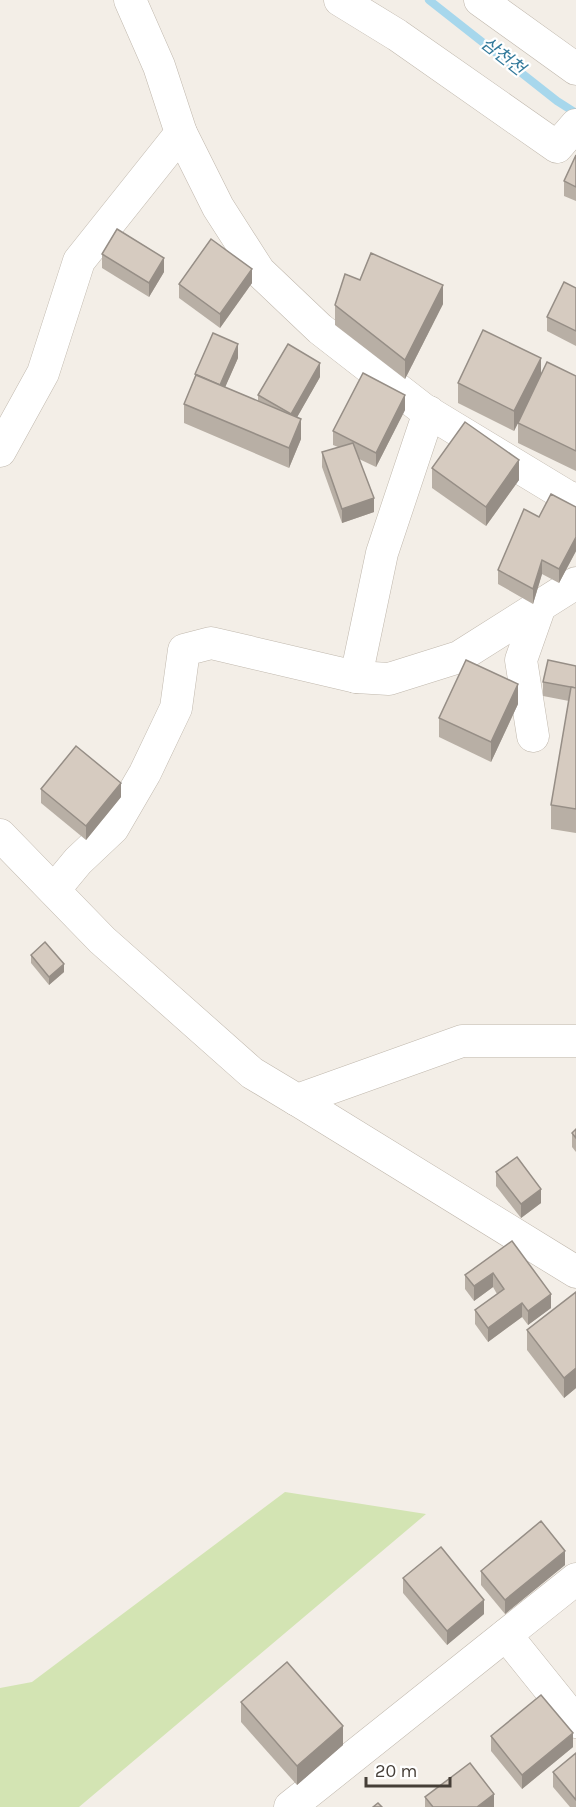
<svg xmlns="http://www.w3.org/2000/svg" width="576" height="1807" font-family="Karla,'Noto Sans KR',sans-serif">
<rect width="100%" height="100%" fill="#f3eee7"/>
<polygon fill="#d3e4b3" points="285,1492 426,1514 79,1807 0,1807 0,1688 32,1682"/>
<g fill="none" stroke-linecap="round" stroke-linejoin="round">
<polyline stroke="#a7d7ec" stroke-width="8" points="429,0 557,101 576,113"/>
<defs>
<g id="minor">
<polyline points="340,0 397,35 557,147 576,125"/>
<polyline points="480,0 576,69"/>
<polyline points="181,133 218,207 259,271 320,329 423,409 565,495 576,500"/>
<polyline points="0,451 43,373 79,261 181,133 159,66 130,0"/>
<polyline points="356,677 389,679 459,657 576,583"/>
<polyline points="533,736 521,660 540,606"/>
<polyline points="0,835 102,940 252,1073 297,1100 462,1041 576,1041"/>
<polyline points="54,890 78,861 113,828 145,773 176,708 184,650 211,643 356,677 382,553 429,412"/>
<polyline points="297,1100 576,1272"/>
<polyline points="506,1635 576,1722"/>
<polyline points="290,1807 576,1579"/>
</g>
</defs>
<use href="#minor" stroke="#c0b8ad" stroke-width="33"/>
<use href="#minor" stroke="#fff" stroke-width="32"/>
</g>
<g fill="#b8afa5">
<polygon points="576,155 576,201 564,196 564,181"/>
<polygon points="102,254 164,272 149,297 102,268"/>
<polygon points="252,283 220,328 179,298 179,284"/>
<polygon points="576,288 576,346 547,331 547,317"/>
<polygon points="443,304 405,379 335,325 335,305"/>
<polygon points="238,358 225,387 258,401 258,395 320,377 297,417 301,439 289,468 184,423 184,404 195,377 195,374"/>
<polygon points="541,376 576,376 576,471 518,443 518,423 514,431 458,403 458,383"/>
<polygon points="405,410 376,467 359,459 374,512 342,523 322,467 322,452 338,447 333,445 333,431"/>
<polygon points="432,468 519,480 486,526 432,488"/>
<polygon points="576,507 576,551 559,583 542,574 533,604 498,584 498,570 539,517"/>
<polygon points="576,666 576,833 551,829 551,805 569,701 543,696 543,682"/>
<polygon points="518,704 491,762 439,737 439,718"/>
<polygon points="41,789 121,797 86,840 41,803"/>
<polygon points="31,955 64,972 49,985 31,963"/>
<polygon points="576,1129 576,1152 572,1147 572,1133"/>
<polygon points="496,1172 541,1203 521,1218 496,1186"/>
<polygon points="512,1241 551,1308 528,1325 522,1317 488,1342 475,1324 475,1310 497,1294 493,1287 474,1301 465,1289 465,1275"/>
<polygon points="576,1292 576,1388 564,1398 527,1350 527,1330"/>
<polygon points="565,1565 505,1614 481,1585 481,1571"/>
<polygon points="403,1578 484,1614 447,1645 403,1593"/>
<polygon points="241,1702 343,1745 297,1785 241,1722"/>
<polygon points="491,1736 573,1747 522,1789 491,1751"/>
<polygon points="576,1753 576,1807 570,1807 553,1787 553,1772"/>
<polygon points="425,1797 494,1807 425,1807"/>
</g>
<g fill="#968e86">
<polygon points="164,258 164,272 149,297 149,283"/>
<polygon points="252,269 252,283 220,328 220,314"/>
<polygon points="443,285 443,304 405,379 405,360"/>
<polygon points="238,344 238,358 220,399 220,385"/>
<polygon points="541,358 541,377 514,431 514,411"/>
<polygon points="320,363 320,377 291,428 291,414"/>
<polygon points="405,395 405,410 376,467 376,453"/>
<polygon points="301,419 301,439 289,468 289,448"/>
<polygon points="519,460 519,480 486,526 486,507"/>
<polygon points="374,498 374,512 342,523 342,509"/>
<polygon points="576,537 576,551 559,583 559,569"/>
<polygon points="542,560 542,574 533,604 533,589"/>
<polygon points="518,684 518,704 491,762 491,742"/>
<polygon points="121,783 121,797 86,840 86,826"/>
<polygon points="64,964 64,972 49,985 49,977"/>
<polygon points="541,1189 541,1203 521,1218 521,1204"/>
<polygon points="493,1273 493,1287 474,1301 474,1286"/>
<polygon points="551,1294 551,1308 528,1325 528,1311"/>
<polygon points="522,1303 522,1317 488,1342 488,1328"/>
<polygon points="576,1368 576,1388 564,1398 564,1378"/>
<polygon points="565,1551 565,1565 505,1614 505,1600"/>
<polygon points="484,1600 484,1614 447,1645 447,1631"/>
<polygon points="343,1726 343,1745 297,1785 297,1766"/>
<polygon points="573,1733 573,1747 522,1789 522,1775"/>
<polygon points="494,1794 494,1807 477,1807"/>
</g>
<g fill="#d6cbc0" stroke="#968e86" stroke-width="1.5">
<polygon points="576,155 576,187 564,181"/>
<polygon points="117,229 164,258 149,283 102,254"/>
<polygon points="211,239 252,269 220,314 179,284"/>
<polygon points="371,253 443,285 405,360 335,305 345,274 360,280"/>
<polygon points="564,282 576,288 576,331 547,317"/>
<polygon points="483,330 541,358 514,411 458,383"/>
<polygon points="213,333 238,344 220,385 195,374"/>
<polygon points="288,344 320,363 291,414 258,395"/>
<polygon points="547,362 576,376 576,451 518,423"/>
<polygon points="363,373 405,395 376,453 333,431"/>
<polygon points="196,375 301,419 289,448 184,404"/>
<polygon points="465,422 519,460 486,507 432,468"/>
<polygon points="353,443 374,498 342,509 322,452"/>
<polygon points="551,494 576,507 576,537 559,569 542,560 533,589 498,570 524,509 539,517"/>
<polygon points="466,660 518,684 491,742 439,718"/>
<polygon points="548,660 576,666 576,688 543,682"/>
<polygon points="571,687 576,688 576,809 551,805"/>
<polygon points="76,746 121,783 86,826 41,789"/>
<polygon points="45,942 64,964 49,977 31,955"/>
<polygon points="576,1129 576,1138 572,1133"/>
<polygon points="517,1157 541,1189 521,1204 496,1172"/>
<polygon points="512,1241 551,1294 528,1311 522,1303 488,1328 475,1310 504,1289 493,1273 474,1286 465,1275"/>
<polygon points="576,1292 576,1368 564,1378 527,1330"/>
<polygon points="541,1521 565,1551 505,1600 481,1571"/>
<polygon points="441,1547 484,1600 447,1631 403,1578"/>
<polygon points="287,1662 343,1726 297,1766 241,1702"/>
<polygon points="541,1695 573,1733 522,1775 491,1736"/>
<polygon points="576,1753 576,1800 553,1772"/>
<polygon points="470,1763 494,1794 477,1807 433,1807 425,1797"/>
<polygon points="378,1803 382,1807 373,1807"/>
</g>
<g text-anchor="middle" stroke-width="4.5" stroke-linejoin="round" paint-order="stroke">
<g font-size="18" font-style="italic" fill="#337a9b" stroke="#fff">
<text transform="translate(503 56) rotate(38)" y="6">삼천천</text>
</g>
</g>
<path d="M366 1777v9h84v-9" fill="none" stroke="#453e37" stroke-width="3"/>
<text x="375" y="1777" font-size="18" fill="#453e37" stroke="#ffffff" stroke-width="4.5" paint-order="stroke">20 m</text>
</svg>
